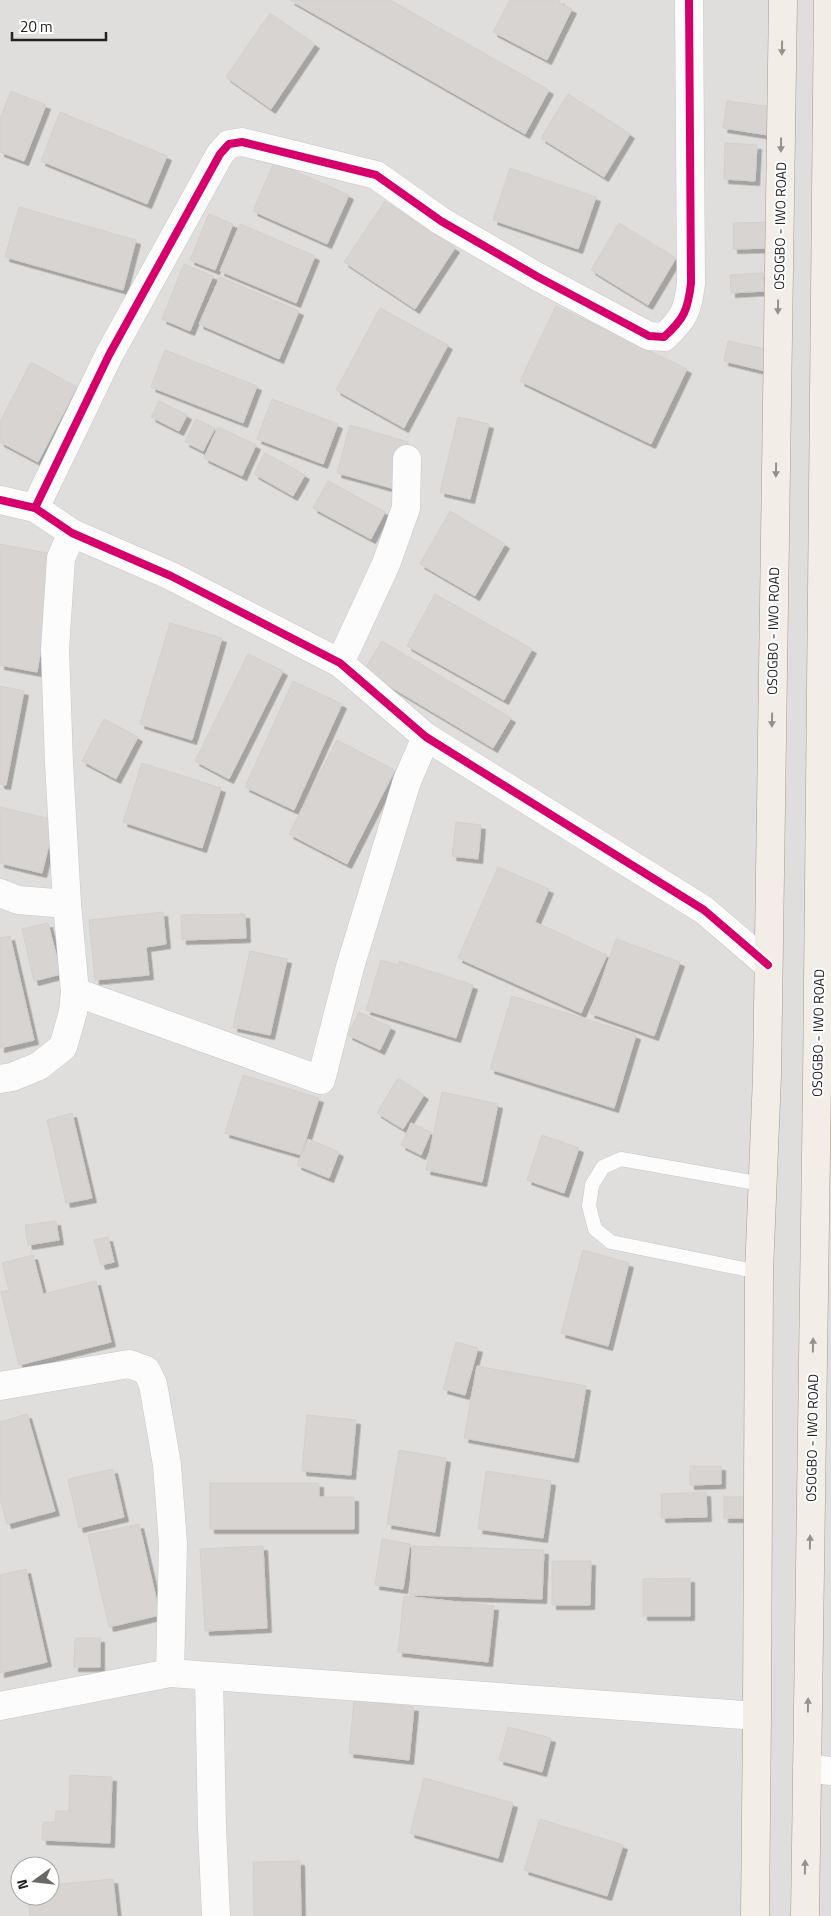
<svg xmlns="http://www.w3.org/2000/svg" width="831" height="1916" font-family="'Titillium Web',sans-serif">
<defs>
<filter id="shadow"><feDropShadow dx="4.5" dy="4.5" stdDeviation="0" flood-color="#0004"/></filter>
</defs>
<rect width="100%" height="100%" fill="#f0eeeb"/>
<path fill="#dfdedc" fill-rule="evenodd" d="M0,0h831v1916h-831zM20,1866h30v30h-30z"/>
<g fill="#d7d4d2" stroke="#d3d0cc" filter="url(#shadow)">
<polygon points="290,0 390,0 549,90 525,134"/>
<polygon points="510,0 560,0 559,3 572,9 547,60 493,32"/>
<polygon points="270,13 315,44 271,109 226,77"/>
<polygon points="11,91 46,105 24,161 0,152 0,119"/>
<polygon points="568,94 630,134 604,177 541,138"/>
<polygon points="727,101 772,107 768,135 723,128"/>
<polygon points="60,112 167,156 147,204 41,161"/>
<polygon points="725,143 757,145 755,181 724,179"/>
<polygon points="274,162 349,195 327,244 253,211"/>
<polygon points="510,168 596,197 578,249 493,220"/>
<polygon points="385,201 455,248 415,309 344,262"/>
<polygon points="19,207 136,240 123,290 5,257"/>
<polygon points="209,214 233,224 215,270 190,260"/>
<polygon points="771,222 772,248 733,249 733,223"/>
<polygon points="619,223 676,258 648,305 591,270"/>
<polygon points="240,224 315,256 296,303 220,271"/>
<polygon points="184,264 213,276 190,331 162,319"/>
<polygon points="763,273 765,291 731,293 730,275"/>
<polygon points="220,277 299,311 279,359 199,324"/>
<polygon points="556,306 687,369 651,444 520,381"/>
<polygon points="380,308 448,345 404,428 336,390"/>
<polygon points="728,341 774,351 769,372 724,361"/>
<polygon points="165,350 257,386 243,423 151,387"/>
<polygon points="31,362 77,387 38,462 0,442 0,422"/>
<polygon points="272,399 338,424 323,464 257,439"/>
<polygon points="159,401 187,415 179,431 151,417"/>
<polygon points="458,417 489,424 470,499 440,492"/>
<polygon points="196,419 215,428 203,451 185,442"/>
<polygon points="350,425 408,442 395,489 337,473"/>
<polygon points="218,427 256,445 242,476 204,458"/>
<polygon points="265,453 305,475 293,496 254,474"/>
<polygon points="328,481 385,512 371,539 313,508"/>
<polygon points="450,511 505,544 475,596 420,564"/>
<polygon points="0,544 57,555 37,672 0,665"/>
<polygon points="435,594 532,649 504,700 407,646"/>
<polygon points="170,623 222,638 192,740 140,724"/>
<polygon points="382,641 511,718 493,748 364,671"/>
<polygon points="248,654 283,671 229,779 195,761"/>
<polygon points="293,681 342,704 294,810 245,787"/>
<polygon points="0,686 24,691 6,785 0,784"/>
<polygon points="104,719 138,737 116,779 82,761"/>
<polygon points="337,740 395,770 347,864 289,834"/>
<polygon points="142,763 221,788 202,848 123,822"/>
<polygon points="0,807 55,820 42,873 0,863"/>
<polygon points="456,822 481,825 478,859 452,856"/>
<polygon points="498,867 549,889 535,922 607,955 581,1013 458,958"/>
<polygon points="163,912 166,944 146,947 149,975 95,980 89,920"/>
<polygon points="245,914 246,938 182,940 181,915"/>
<polygon points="48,923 61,974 34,981 22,929"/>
<polygon points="10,936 34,1040 0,1048 0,938"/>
<polygon points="616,939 680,962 654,1036 590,1013"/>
<polygon points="250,951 287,959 270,1035 233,1027"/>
<polygon points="381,960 398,965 399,961 473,985 456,1038 366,1010"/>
<polygon points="512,996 636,1035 614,1108 490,1069"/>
<polygon points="359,1012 391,1027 380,1050 348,1035"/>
<polygon points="243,1075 319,1098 301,1155 225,1133"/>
<polygon points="398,1078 424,1095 403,1129 377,1113"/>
<polygon points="442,1092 498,1104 482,1182 426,1170"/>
<polygon points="72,1113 92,1198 66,1203 47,1120"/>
<polygon points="411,1123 431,1132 421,1155 401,1145"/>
<polygon points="542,1135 579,1148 564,1193 527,1180"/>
<polygon points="308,1139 339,1152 329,1178 297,1165"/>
<polygon points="56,1221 59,1240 28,1245 25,1225"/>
<polygon points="108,1237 114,1262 101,1265 94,1240"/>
<polygon points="583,1250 629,1263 608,1346 561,1333"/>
<polygon points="33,1255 43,1294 96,1281 111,1342 19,1365 1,1292 9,1290 2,1263"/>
<polygon points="456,1342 478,1348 465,1395 443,1389"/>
<polygon points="477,1366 586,1386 574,1458 464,1438"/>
<polygon points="27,1414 55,1511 7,1524 0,1499 0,1422"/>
<polygon points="307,1415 356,1420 351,1475 302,1471"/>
<polygon points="399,1450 446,1458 435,1532 387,1524"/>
<polygon points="690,1466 721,1466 721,1484 690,1485"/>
<polygon points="113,1469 124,1517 79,1528 68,1479"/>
<polygon points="486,1471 551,1481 543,1538 478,1529"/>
<polygon points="210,1483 319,1483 319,1497 354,1497 354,1529 210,1529"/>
<polygon points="706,1492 707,1517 661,1518 661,1494"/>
<rect x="724" y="1497" width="26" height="21"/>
<polygon points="139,1524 160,1615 109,1627 88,1535"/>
<polygon points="382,1539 410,1544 403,1589 375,1585"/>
<polygon points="263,1546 267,1628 205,1631 200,1549"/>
<polygon points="412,1546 544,1550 542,1599 410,1595"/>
<polygon points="552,1561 591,1561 590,1605 552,1605"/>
<polygon points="26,1569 47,1662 0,1673 0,1575"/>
<polygon points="690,1578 690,1616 643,1616 643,1579"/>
<polygon points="404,1596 494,1606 488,1662 398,1652"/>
<polygon points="75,1638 100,1638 100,1667 74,1667"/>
<polygon points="354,1700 414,1707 409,1760 349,1753"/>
<polygon points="508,1727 551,1738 542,1772 499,1760"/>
<polygon points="70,1775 112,1777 110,1843 42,1840 43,1822 55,1822 56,1811 69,1811"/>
<polygon points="424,1778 513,1803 498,1858 410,1833"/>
<polygon points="540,1819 623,1845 607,1896 524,1870"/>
<polygon points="300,1861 301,1916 254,1916 253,1862"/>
<polygon points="113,1879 117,1916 30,1916 28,1896 50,1896 50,1885"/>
</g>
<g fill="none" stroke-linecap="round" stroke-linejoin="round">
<defs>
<polyline id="lane" points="759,1272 611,1242 595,1229 589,1206 592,1185 603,1167 621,1159 762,1184"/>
<g id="street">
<polyline points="0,500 35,508 72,533 171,576 340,663 426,737 704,910 768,965"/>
<path d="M35,508l74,-153 111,-201 9,-10 13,-2 134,33 65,46 97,56 111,59 15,1c20,-18 24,-27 27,-54l-2,-283"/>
<polyline points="340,663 386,564 406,508 407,459"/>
<polyline points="0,893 18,900 67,904"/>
<polyline points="75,992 321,1080 350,967 407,781 426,737"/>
<polyline points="0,1079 12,1077 39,1066 63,1047 73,1012 75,992 67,904 59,763 55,649 61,558 72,533"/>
<polyline points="0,1386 129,1364 146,1370 153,1384 167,1465 173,1543 170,1673"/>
<polyline points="209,1676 212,1827 216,1916"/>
<polyline points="0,1706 170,1673 757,1716"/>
<polyline points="807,1768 831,1771"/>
</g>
<g id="primary">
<polyline points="755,1916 757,1716 759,1272 767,1076 783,0"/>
<polyline points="805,1916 817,1084 828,0"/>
</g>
</defs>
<use href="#lane" stroke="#c9c8c7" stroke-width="15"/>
<use href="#street" stroke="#c9c8c7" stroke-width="29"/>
<use href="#primary" stroke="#a79c86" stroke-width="29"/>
<use href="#lane" stroke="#fdfcfc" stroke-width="14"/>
<use href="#street" stroke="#fdfcfc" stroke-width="28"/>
<use href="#primary" stroke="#f3ede7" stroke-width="28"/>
<defs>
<g id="cycleway">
<polyline points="0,500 35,508 72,533 171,576 340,663 426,737 704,910 768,965"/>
<path d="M35,508l74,-153 111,-201 9,-10 13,-2 134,33 65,46 97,56 111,59 15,1c20,-18 24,-27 27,-54l-2,-283"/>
</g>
</defs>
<use href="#cycleway" stroke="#fff" stroke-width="11"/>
<use href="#cycleway" stroke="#d6006c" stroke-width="8"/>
</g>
<defs><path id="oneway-solid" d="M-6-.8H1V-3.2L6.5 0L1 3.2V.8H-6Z" transform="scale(1.25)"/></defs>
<g fill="#95928e">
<use href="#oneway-solid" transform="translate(782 48) rotate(91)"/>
<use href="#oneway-solid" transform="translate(781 145) rotate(91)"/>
<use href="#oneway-solid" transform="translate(778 307) rotate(91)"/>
<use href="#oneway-solid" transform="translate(776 470) rotate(91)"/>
<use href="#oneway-solid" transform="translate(772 720) rotate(91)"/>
<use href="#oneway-solid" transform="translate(813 1345) rotate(-89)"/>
<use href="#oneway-solid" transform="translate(810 1542) rotate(-89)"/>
<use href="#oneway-solid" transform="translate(808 1705) rotate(-89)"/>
<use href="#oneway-solid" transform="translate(805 1867) rotate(-89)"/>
</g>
<g text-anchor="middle" stroke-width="4" stroke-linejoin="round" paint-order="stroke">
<g font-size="14" fill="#222" stroke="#fff">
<text transform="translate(780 226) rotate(-89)" y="5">OSOGBO - IWO ROAD</text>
<text transform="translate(773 631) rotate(-89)" y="5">OSOGBO - IWO ROAD</text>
<text transform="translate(818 1033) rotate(-89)" y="5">OSOGBO - IWO ROAD</text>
<text transform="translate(812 1438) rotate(-89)" y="5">OSOGBO - IWO ROAD</text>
</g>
</g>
<g transform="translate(35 1881) rotate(255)"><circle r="24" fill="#ffffff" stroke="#a7a7a7"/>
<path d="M0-4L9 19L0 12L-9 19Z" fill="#6a6968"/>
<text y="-8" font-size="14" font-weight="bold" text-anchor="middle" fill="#222222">N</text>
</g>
<path d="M12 32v8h94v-8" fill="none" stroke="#222222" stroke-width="2.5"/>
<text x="20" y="32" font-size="15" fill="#222222" stroke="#ffffff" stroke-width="4" paint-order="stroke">20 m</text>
</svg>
